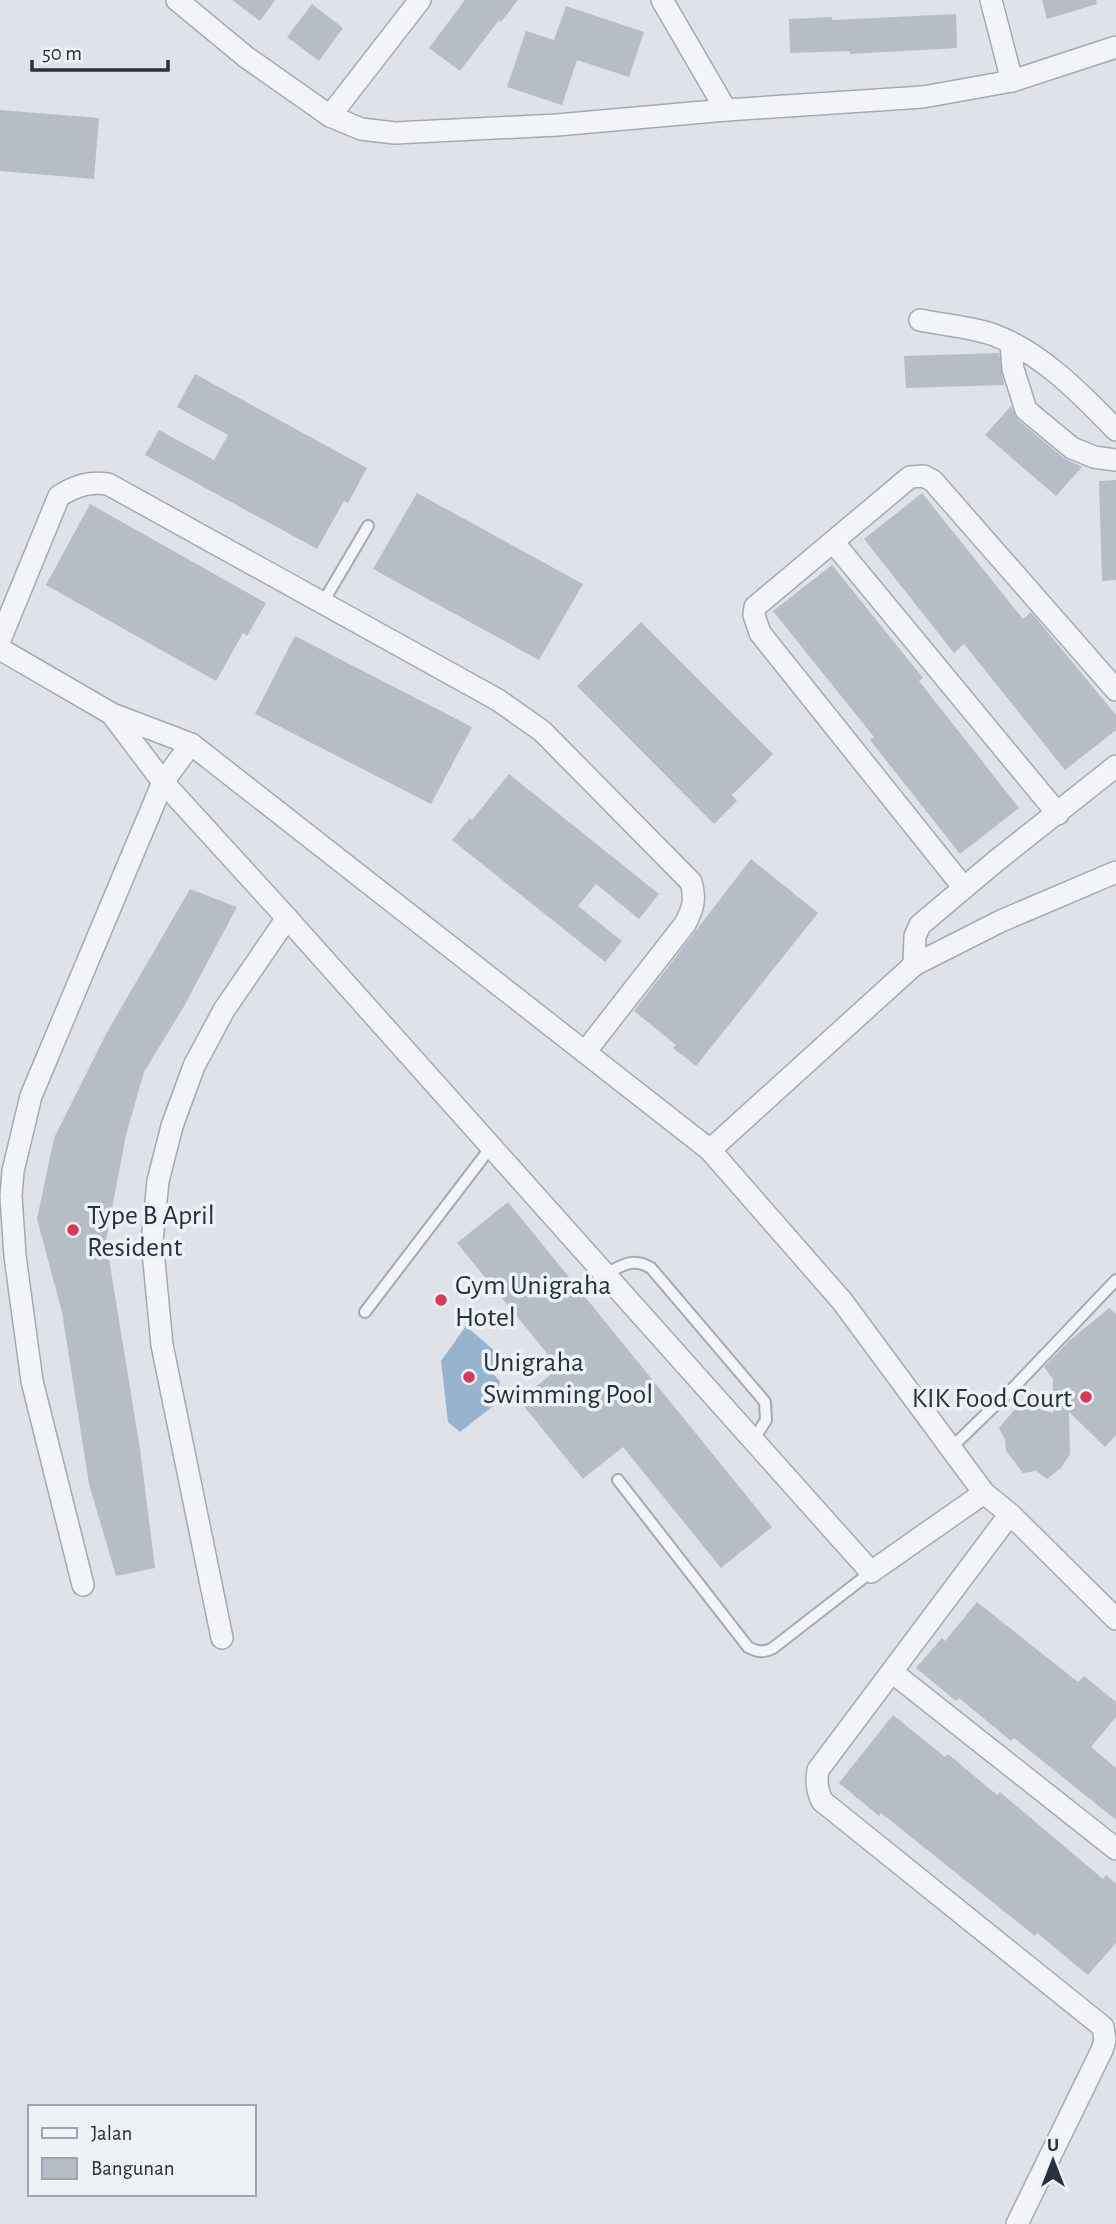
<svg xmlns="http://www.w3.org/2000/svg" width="1116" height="2224" font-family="'Alegreya Sans',sans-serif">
<rect width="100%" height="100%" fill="#dfe3e9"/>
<polygon fill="#97b3cd" points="466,1326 496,1352 492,1373 500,1381 497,1403 460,1432 448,1422 441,1361"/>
<g fill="#b6bdc7">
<polygon points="232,0 275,0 260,21"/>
<polygon points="465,0 518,0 501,22 499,20 460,71 429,48"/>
<polygon points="1042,0 1096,0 1097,4 1047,19"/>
<polygon points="312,4 343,28 319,61 287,37"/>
<polygon points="566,6 644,32 629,77 577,60 562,105 507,87 526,31 554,40"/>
<polygon points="956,14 957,48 850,54 850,51 790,53 789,19 832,17 832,20"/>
<polygon points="0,110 99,118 94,179 0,171"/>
<polygon points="999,353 1004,385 906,388 904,356"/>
<polygon points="195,374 367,468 348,503 344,501 317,549 145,455 159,430 214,460 228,435 177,407"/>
<polygon points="1011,406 1018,420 1064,458 1082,467 1056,496 985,435"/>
<polygon points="1116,480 1116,580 1102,581 1099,481"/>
<polygon points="417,493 583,584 539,660 373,569"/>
<polygon points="922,493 1023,619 1031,612 1116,715 1116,730 1065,770 964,644 954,653 864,539"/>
<polygon points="90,504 266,603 247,636 243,633 216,681 46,585"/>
<polygon points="832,565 923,678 919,681 1019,808 960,854 870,740 874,737 773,611"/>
<polygon points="641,622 773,754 732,795 737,801 714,824 577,686"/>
<polygon points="295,636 472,727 431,804 255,714"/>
<polygon points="509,774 659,894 639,919 596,884 578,906 622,941 605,962 452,840 470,818 472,820"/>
<polygon points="751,859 818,913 696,1066 673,1048 676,1045 634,1011"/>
<polygon points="190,889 237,907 183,1008 144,1072 126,1135 106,1240 140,1449 155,1568 116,1576 89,1484 62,1312 37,1219 54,1138 106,1034"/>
<polygon points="508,1202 772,1527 721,1568 623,1447 583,1479 519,1400 559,1368 457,1243"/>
<polygon points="1109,1308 1116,1314 1116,1435 1105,1447 1069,1412 1070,1454 1061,1468 1047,1479 1036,1471 1023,1473 1006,1451 1005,1439 999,1428 1020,1403 1053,1413 1053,1379 1044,1367 1069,1341"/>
<polygon points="977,1602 1078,1682 1084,1676 1116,1702 1116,1717 1091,1747 1116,1768 1116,1820 1014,1738 1011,1741 959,1698 956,1701 916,1668 942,1638 945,1641"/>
<polygon points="893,1715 945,1757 948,1754 997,1795 1000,1792 1103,1879 1106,1875 1116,1884 1116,1943 1088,1975 1037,1933 1035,1936 881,1813 879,1816 839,1783"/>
</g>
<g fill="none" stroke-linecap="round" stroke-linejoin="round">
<defs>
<g id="service">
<polyline points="322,604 368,526"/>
<path d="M606,1274c16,-9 28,-17 45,-6l114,134 1,18 -12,19"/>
<polyline points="365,1312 491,1147"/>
<polyline points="951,1448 1017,1384 1116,1280"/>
<path d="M618,1480l130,167c9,5 16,6 25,1l98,-76"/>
</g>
<g id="minor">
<polyline points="177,0 246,57 330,116 361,129 395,133 557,125 726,110 923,97 1012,81 1116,47"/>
<polyline points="662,0 726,110"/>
<polyline points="991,0 1012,81"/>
<polyline points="330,116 420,0"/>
<path d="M920,320c23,5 53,7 74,15 48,18 87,59 122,95"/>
<polyline points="1011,344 1013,369 1026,410 1072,448 1094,457 1116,460"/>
<polyline points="834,543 1058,814"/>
<path d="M0,640l59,-144c17,-10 30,-15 49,-12l390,216 44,31 149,151c5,17 2,27 -6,42l-100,128"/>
<polyline points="0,649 112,714 191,744 710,1150 842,1301 984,1493 1010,1514 1116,1619"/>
<polyline points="113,716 163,782 287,918 871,1572 984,1493"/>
<polyline points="964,888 760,633 754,615 755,607 910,477 924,476 933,481 1116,690"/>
<polyline points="914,965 915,936 920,925 996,861 1116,766"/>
<polyline points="710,1150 914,965 1001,921 1116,872"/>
<path d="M1010,1514l-192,256c-2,12 -1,20 4,31l281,226 2,13 -3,10 -85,174"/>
<polyline points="83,1585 32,1381 15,1256 11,1196 13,1171 31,1096 163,782 191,744"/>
<polyline points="222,1638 162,1345 152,1241 158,1181 172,1126 194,1066 224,1010 287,918"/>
<polyline points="892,1672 1116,1849"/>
</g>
</defs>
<use href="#service" stroke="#a4aab4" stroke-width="14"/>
<use href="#minor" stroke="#a4aab4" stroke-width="24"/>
<use href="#service" stroke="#f2f4f7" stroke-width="10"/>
<use href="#minor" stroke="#f2f4f7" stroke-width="21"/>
</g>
<g fill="#d93956" stroke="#eef2f7" stroke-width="2.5">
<circle cx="73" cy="1230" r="7"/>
<circle cx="441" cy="1300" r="7"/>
<circle cx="469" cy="1377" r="7"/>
<circle cx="1086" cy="1397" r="7"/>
</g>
<g text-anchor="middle" stroke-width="7" stroke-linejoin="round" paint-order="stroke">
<g font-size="28" fill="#263142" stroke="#eef2f7" text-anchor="start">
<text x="87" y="1224">Type B April<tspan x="87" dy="32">Resident</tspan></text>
<text x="455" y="1294">Gym Unigraha<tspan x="455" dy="32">Hotel</tspan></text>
<text x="483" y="1371">Unigraha<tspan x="483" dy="32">Swimming Pool</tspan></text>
<text x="1072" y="1407" text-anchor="end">KIK Food Court</text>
</g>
</g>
<rect x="28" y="2105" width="228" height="91" fill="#eef2f7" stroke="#9ea5af" stroke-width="2"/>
<rect x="42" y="2128" width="35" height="10" fill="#f2f4f7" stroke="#9ea5af" stroke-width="2"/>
<text x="91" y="2140" font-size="21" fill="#263142">Jalan</text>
<rect x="42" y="2158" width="35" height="21" fill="#b6bdc7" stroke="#9ea5af" stroke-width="2"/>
<text x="91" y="2175" font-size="21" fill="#263142">Bangunan</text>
<g transform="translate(1053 2161)" stroke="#eef2f7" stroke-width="5" paint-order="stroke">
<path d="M0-5L12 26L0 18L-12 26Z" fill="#263142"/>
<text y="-10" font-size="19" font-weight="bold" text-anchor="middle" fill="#263142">U</text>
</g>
<path d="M32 60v10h136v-10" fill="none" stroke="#263142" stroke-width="3.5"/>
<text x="42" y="60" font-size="21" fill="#263142" stroke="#eef2f7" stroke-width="5" paint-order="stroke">50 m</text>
</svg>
